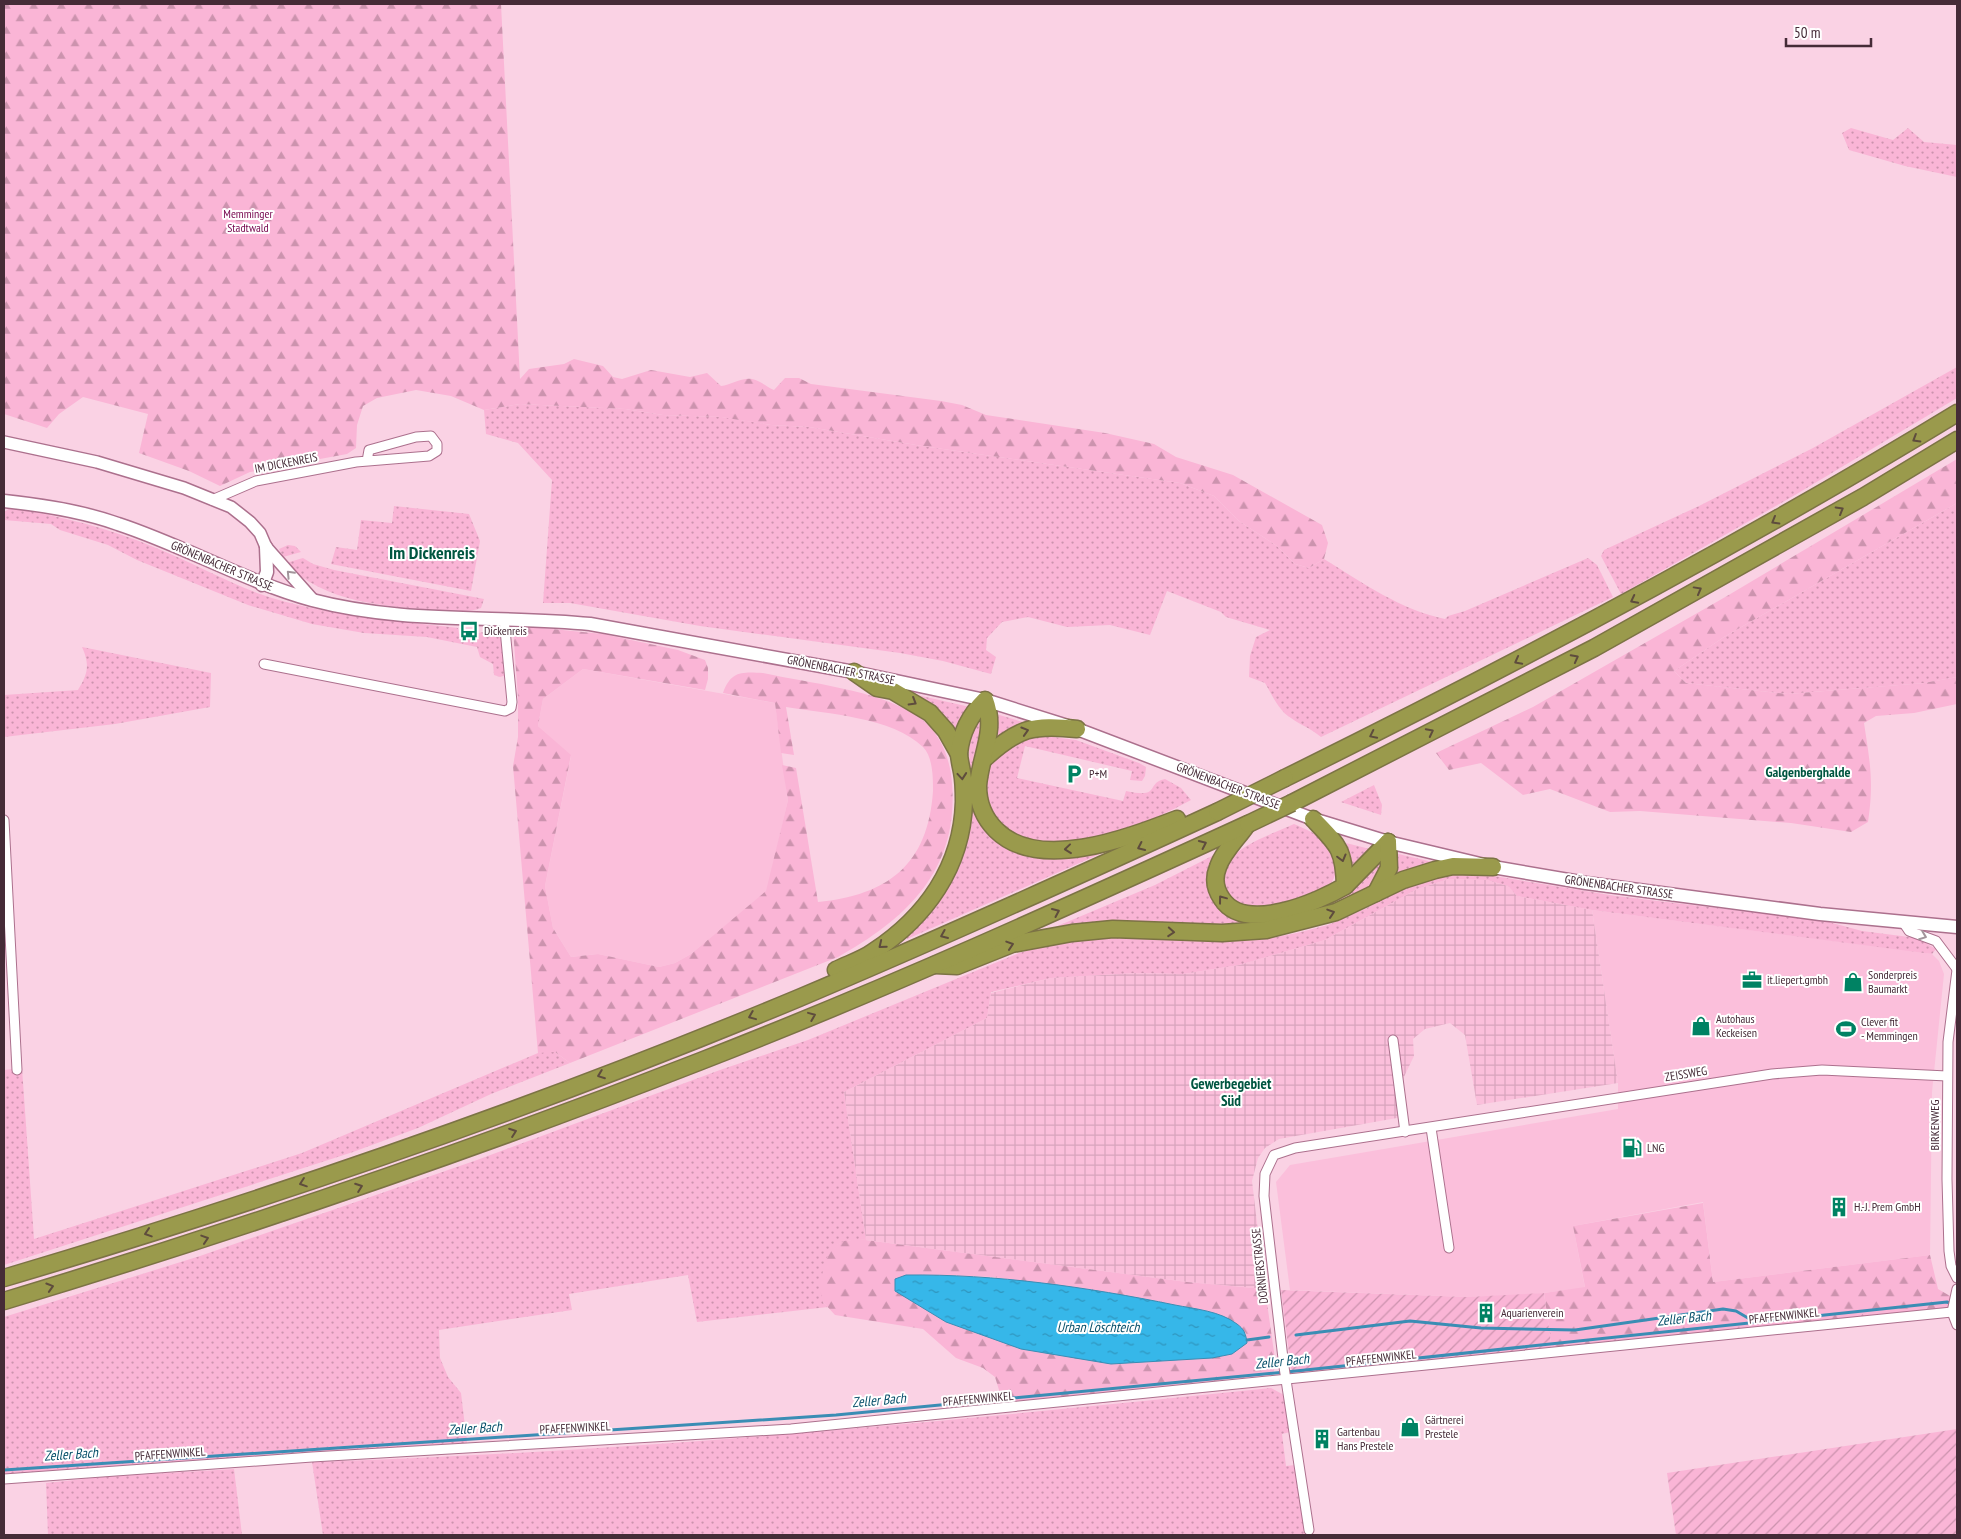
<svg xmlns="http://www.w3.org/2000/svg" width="1961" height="1539" font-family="'PT Sans Narrow',sans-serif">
<defs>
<pattern id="industrial-grid" width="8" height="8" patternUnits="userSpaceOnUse" patternTransform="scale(1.25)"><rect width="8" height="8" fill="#fbbfdb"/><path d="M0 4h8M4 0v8" fill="none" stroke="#d8a4bd"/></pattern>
<pattern id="grass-dots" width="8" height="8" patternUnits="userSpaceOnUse" patternTransform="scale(1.25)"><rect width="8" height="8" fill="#fab5d6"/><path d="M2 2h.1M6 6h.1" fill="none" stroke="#cc93ae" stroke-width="1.8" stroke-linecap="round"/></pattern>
<pattern id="forest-firs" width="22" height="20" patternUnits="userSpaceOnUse" patternTransform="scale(1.25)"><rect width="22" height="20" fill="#fab5d6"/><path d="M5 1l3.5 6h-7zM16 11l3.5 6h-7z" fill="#cc93ae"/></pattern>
<pattern id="garden-furrows" width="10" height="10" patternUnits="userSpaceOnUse" patternTransform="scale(1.25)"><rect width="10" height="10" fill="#fab5d6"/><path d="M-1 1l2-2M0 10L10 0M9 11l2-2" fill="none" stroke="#cc93ae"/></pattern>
<pattern id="water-ripples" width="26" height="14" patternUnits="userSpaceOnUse" patternTransform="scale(1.25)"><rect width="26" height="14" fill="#36b7e9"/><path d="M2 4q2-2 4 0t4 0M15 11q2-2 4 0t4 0" fill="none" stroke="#2f95be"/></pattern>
</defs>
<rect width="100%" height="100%" fill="#fad2e4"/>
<g fill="#fbbfdb">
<polygon points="583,669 775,703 788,800 767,891 691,954 675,963 659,967 598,954 571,957 553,928 545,886 571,756 538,726 543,699"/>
<polygon points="1592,910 1906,950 1932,954 1939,961 1944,974 1932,1092 1930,1255 1713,1282 1703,1202 1573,1226 1585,1288 1526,1295 1467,1297 1290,1290 1276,1182 1290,1165 1618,1109 1618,1083"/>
</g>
<polygon fill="url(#industrial-grid)" points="1449,879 1487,880 1508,886 1517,896 1592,910 1618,1083 1477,1105 1465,1035 1450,1023 1425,1029 1413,1039 1414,1056 1402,1081 1408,1116 1279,1139 1265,1148 1258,1158 1252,1181 1265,1289 1187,1282 866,1240 844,1092 987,1018 991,993 1051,978 1136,973 1183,974 1239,965 1325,940 1417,889"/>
<g fill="url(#grass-dots)">
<polygon points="1851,128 1893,140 1908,128 1924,142 1957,145 1957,177 1905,166 1849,150 1842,133"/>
<polygon points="1957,367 1957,398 1795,495 1621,594 1601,556 1604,550 1699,506 1813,448"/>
<path d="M520,404l105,5 38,6 59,2 49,8 38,2 113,19 258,37 34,13 25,25 38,25 18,18 14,4 15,-9c39,24 77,51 121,60l3,-3 17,-5 123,-53 9,7 16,32 -292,140c-12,-10 -19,-11 -30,-19 -12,-7 -19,-23 -26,-35l-16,-6 1,-21 6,-19 14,-7 -44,-13 -5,-5 -54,-21 -17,44 -40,-10 -43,2 -39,-10 -26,5 -15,16 -1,12 10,7 -5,17 -48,-13 -43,-8 -200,-27 -130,-23h-27l9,-123 -34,-37 -32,-9 -2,-24z"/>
<polygon points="1957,503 1957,677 1925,683 1788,694 1686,683 1674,671 1724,637"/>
<polygon points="394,506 469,514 480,541 471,591 331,564 336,547 357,550 361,520 392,523"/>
<path d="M10,508c51,8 99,20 146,40 35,14 69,33 104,46 64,22 132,26 198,34l1,6h15l23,-5 6,15 3,31 -6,2 -6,-2 -1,-11 -13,-7 -3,-10 -50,-10 -63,-4 -52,-9 -64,-19 -111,-45 -29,-15 -48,-15 -9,-6 -47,-4v-8z"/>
<polygon points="288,545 295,546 301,552 283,557 279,549"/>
<path d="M303,558l10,6 21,6 150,29 -3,9c-12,5 -29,2 -42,2 -51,-3 -116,-7 -153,-47z"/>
<path d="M82,647l129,26 -1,34 -95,17 -111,13v-42l74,-5c10,-16 12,-25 4,-43z"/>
<polygon points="917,695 970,707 957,736 939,712"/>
<path d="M982,714l4,116c34,35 71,30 114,20l2,3 -195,86 -2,-3 9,-7 56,-126 -1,-61 4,-14z"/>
<polygon points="996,714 1026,723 1009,728 993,741"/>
<path d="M1038,735l38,5 63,23 7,4 -1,9 -3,5 -12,-1 2,-9 -107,-25 -8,32 106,23 3,-10c36,8 19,-8 39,-12l16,9 10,12c-41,22 -78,37 -125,42 -7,1 -16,3 -23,2 -40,-4 -72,-39 -52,-80 4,-7 11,-16 18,-20 8,-4 20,-6 29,-9z"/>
<polygon points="1374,785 1382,805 1381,815 1341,802"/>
<path d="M1294,824c11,5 22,9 31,17 17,15 15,39 -4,52 -14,8 -73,20 -86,11 -7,-5 -11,-11 -13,-18 -9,-34 49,-51 72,-62z"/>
<polygon points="1346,843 1370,849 1352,871 1352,862"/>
<polygon points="1394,853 1437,863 1388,881"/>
<path d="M1216,854c-2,11 -8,27 -6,38 2,14 18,27 32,29 21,2 72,-8 90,-19 19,-11 32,-29 47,-45l5,8 -12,20 -9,7 -34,16 -79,18 -202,4 107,-45z"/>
<path d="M1450,873l44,3 122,20 209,25 37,10 55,7 19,11 -4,5 -340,-44 -75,-14 -9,-10 -21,-6 -38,-1 -32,10 -92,51 -86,25 -56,9 -47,-1 -85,5 -60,14 -4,26 -143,74 22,148c-46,-4 -41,28 -43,62l5,5 -131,15 -9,-47 -119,19 3,16 -133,20 1,28 8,19 13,16 6,50 -463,31v-157l196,-61 277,-96 243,-90 88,-30 211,-87 44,-13 43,-3 116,4 37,-1 38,-7 31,-8 37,-16 42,-23z"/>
<polygon points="547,1051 555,1052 570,1063 491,1094 418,1128 353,1152 4,1265 4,1070 22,1068 34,1239 302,1153 538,1053"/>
<path d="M1271,1388l13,7 6,37 -8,2 4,32 9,-1 11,70h-983l-11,-73c321,-10 640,-41 959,-74z"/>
<polygon points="234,1469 242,1535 48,1535 46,1483 103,1477"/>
</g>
<g fill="url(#forest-firs)" fill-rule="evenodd">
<path d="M4,4h497l19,375 9,-10 35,-5 10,-5 29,7 10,11 9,2 29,-9 39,7 17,-4 14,13c10,-1 21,-9 31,-7 7,1 15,8 22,11l11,-12h14l12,6 130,17 21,4 24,10 119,18 49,11 22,13 57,18 89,50 6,18 -4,16 -15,9 -14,-4 -18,-18 -38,-25 -25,-25 -34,-13 -258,-37 -113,-19 -38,-2 -50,-8 -58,-2 -38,-6 -105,-5 -36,6 -33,-14 -35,-6 -39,8 -14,8 -6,19 -1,23 -9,6 -97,18 -30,14 -31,-15 -50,-18 9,-39 -65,-17 -24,17 -12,14 -43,-14z"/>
<path d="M1957,459v44l-233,134 -50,34 12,12 102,11 136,-11 33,-6v27l-43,9 -38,3 -12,7c6,39 10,59 4,99l-17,10 -60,-9 -151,-12 -30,1 -60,-23 -27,6 -42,-32 -32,7 -13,-17 97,-46 194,-111z"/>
<path d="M522,626l81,8 75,16 27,10 3,8v11l-3,11 -122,-21 -40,30 -5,27 33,29 -26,131 8,42 18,29 27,-3 61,13 16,-4 16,-9 75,-63 22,-91 -6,-35 14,3 22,134c70,-7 110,-37 115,-111 0,-13 0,-34 -10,-44 -31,-30 -95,-33 -137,-40l8,48 -13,-2 -6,-50 -52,-10c8,-22 18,-21 40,-20 46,10 114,17 153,42 23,15 34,41 36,68 7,86 -44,135 -114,174l-268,106 -15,-11 -17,1 -25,-287 5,-29v-39l-5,-69z"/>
<polygon points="1703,1203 1713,1282 1930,1255 1938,1289 1957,1300 1957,1312 1552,1350 1544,1293 1585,1287 1573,1226"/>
<path d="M858,1239l329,43 78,7 10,70 -1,12 -4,4 -267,28 -8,-26 -12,-9 -27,-10 -33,-29 -88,-14 -12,-13 -4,-16 7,-26 6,-13 12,-6zM934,1275l59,2 163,24 67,15 23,17 1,10 -226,6 -75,-27 -50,-31z"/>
</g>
<g fill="url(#garden-furrows)">
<polygon points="1281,1290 1467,1297 1544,1293 1552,1350 1300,1374 1291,1369"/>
<polygon points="1957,1429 1957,1535 1676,1535 1667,1473"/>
</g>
<path fill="url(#water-ripples)" stroke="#3a8db4" d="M906,1275c90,-1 181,12 269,30 20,4 45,6 62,19 7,5 9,10 10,19l-15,11 -20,4 -101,6 -90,-15 -75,-27 -51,-31v-12z"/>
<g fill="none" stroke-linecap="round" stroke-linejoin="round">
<g stroke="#3a8db4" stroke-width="3">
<polyline points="1296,1335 1410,1321 1481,1328 1575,1330 1723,1309 1736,1311 1753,1321"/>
<polyline points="1247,1340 1269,1337"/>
<polyline points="4,1470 836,1415 1296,1371 1947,1302 1952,1304"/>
</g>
<defs>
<g id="minor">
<polyline points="212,500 256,481 356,462 429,456 437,451 437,444 431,436 416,437 369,450 367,461"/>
<polyline points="264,664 505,711 511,708 512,702 504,619"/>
<polyline points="4,820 17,1070"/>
<polyline points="1903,922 1909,931 1936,941 1957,969"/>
<polyline points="1957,970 1948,1042 1947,1179 1949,1251 1951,1266 1957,1278"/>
<polyline points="1393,1040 1405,1132"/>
<polyline points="1431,1128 1449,1248"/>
<polyline points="1957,1289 1952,1312 1957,1325"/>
<polyline points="4,1479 312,1457 791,1429 1952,1312"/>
<polyline points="1309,1530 1284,1367 1264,1196 1265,1174 1274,1155 1295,1148 1772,1074 1822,1070 1947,1076"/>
</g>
<polyline id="tertiary" points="4,442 97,462 184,488 231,507 250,522 260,533 266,547 313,600"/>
<g id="secondary">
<path d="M4,501c38,4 78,10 114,23 67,22 126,57 194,76 90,24 185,15 278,24l264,48 131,28 92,29 236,90 75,23 105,25 93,16 234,31 137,13"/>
<polyline points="262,585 267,572 266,547"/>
</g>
<g id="motorway">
<polyline points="854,672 877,688 893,691 930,713 946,731 959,754"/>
<path d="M985,758c33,-30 48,-34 92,-29"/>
<path d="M1285,778c229,-113 454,-232 672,-365"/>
<polyline points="1292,803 1594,648 1863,497 1957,440"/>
<path d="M1246,826c-9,13 -23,26 -28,41 -5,12 -3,22 4,32 23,35 96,3 123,-13 -1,-37 -7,-41 -32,-67"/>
<polyline points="1345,886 1388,842"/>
<polyline points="1376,893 1389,868 1388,842"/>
<polyline points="935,965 957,966 1012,944 1072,933 1113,929 1222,933 1266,930 1336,912 1403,880 1435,870 1453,866 1493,867"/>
<path d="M836,970c12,-6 26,-10 37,-18 53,-35 89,-85 91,-150 0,-9 0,-20 -2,-30 -1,-6 -3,-13 -3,-19 2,-20 12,-39 26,-53 12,31 -5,56 -7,86 0,18 6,32 18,44 43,43 134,7 181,-11"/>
<path d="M4,1278c269,-80 536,-172 795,-280 140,-59 279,-122 418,-186"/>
<path d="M4,1301c235,-71 467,-150 697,-240 185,-72 366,-154 547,-237"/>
</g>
</defs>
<use href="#minor" stroke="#ac708d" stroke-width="11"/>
<use href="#tertiary" stroke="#ac708d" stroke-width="14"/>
<use href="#secondary" stroke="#ac708d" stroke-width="15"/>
<use href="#motorway" stroke="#7c7345" stroke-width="19"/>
<use href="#minor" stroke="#fff" stroke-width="9"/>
<use href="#tertiary" stroke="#fff" stroke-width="11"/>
<use href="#secondary" stroke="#fff" stroke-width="12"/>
<use href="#motorway" stroke="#9a9a4c" stroke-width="16"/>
<defs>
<g id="motorway-bridge">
<polyline points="1217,812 1285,778"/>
<polyline points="1248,824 1292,803"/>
</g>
</defs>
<use href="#motorway-bridge" stroke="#7c7345" stroke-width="19" stroke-linecap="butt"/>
<use href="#motorway-bridge" stroke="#9a9a4c" stroke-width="16"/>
</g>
<defs><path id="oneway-chevron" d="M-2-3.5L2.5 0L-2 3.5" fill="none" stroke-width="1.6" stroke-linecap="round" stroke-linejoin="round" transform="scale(1.25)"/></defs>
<g stroke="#5e4c3d">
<use href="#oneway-chevron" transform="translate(1916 439) rotate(149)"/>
<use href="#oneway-chevron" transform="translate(1840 510) rotate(-30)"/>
<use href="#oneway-chevron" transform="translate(1775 521) rotate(150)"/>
<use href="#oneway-chevron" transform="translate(1698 590) rotate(-29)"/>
<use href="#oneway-chevron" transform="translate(1634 600) rotate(153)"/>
<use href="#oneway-chevron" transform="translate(1575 658) rotate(-28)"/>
<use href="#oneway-chevron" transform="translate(1518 661) rotate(152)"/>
<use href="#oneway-chevron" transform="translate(913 702) rotate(31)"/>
<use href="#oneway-chevron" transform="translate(1025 731) rotate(-17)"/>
<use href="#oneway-chevron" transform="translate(1430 732) rotate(-27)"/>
<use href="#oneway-chevron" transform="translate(1373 735) rotate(154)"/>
<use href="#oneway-chevron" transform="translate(962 776) rotate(85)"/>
<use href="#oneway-chevron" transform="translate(1203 844) rotate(-25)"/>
<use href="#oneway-chevron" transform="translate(1141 847) rotate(155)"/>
<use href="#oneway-chevron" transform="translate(1068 849) rotate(174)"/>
<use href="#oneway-chevron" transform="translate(1342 858) rotate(75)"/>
<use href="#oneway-chevron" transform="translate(1222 899) rotate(-127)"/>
<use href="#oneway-chevron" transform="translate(1056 912) rotate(-24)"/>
<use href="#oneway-chevron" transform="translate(1331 913) rotate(-18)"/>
<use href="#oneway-chevron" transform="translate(1171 932) rotate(4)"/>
<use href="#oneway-chevron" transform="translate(944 935) rotate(157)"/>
<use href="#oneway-chevron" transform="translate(882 945) rotate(141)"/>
<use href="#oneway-chevron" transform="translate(1010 945) rotate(-18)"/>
<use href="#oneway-chevron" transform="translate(752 1016) rotate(158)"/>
<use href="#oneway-chevron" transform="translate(812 1016) rotate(-22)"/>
<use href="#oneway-chevron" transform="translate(601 1075) rotate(159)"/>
<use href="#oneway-chevron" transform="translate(513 1132) rotate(-20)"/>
<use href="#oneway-chevron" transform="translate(303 1183) rotate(161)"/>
<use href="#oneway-chevron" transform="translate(359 1187) rotate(-20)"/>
<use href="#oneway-chevron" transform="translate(148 1233) rotate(162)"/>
<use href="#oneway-chevron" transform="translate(205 1239) rotate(-18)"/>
<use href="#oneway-chevron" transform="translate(50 1287) rotate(-17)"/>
</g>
<g stroke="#a2959b">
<use href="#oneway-chevron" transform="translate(290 574) rotate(-134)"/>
<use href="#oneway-chevron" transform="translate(1923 936) rotate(21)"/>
</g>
<defs>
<symbol id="bus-bare" viewBox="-9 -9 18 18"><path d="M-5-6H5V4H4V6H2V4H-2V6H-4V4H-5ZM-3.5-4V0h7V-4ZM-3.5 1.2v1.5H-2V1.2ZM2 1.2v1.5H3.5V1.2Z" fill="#008263" stroke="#fff" stroke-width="2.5" paint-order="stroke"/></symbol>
<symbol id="parking-bare" viewBox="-9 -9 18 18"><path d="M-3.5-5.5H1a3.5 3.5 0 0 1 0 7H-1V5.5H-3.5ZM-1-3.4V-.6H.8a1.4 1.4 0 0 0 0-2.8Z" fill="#008263" stroke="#fff" stroke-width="2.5" paint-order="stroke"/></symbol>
<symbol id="office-bare" viewBox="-9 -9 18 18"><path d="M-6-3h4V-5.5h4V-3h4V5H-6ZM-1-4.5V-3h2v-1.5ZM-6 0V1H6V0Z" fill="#008263" stroke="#fff" stroke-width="2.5" paint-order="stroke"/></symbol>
<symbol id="shop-bare" viewBox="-9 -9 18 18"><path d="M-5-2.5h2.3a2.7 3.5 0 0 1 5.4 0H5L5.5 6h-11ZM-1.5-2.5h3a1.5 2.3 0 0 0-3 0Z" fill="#008263" stroke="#fff" stroke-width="2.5" paint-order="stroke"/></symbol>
<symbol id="stadium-bare" viewBox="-9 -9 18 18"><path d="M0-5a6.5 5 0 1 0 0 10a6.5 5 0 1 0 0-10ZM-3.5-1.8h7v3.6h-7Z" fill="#008263" stroke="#fff" stroke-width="2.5" paint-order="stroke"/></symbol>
<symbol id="fuel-bare" viewBox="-9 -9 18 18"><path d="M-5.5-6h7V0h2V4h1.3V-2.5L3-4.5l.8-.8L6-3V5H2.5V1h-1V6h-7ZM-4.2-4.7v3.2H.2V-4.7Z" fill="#008263" stroke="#fff" stroke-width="2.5" paint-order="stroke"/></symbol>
<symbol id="building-bare" viewBox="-9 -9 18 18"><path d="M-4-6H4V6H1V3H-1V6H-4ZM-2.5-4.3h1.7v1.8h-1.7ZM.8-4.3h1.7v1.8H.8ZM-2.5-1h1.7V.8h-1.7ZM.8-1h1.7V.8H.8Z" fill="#008263" stroke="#fff" stroke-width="2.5" paint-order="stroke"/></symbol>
</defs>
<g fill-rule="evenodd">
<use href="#bus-bare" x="455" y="617" width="28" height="28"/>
<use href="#parking-bare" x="1060" y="760" width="28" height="28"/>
<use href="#office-bare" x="1738" y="966" width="28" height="28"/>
<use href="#shop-bare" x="1839" y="968" width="28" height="28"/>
<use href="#shop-bare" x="1687" y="1012" width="28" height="28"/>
<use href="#stadium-bare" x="1832" y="1015" width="28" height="28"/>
<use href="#fuel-bare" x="1618" y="1134" width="28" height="28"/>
<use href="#building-bare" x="1825" y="1193" width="28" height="28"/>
<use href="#building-bare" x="1472" y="1299" width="28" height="28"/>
<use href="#shop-bare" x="1396" y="1413" width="28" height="28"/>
<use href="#building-bare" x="1308" y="1425" width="28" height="28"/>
</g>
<g text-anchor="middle" stroke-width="4" stroke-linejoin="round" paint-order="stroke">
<g font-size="12" fill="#77074f" stroke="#fff">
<text x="248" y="218">Memminger<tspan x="248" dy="14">Stadtwald</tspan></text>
</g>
<g font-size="12" fill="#452b37" stroke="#fff">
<text transform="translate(286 463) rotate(-11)" y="4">IM DICKENREIS</text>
<text transform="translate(222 566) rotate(23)" y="4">GRÖNENBACHER STRASSE</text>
<text transform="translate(841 670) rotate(11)" y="4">GRÖNENBACHER STRASSE</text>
<text transform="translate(1228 786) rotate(21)" y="4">GRÖNENBACHER STRASSE</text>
<text transform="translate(1619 887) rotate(8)" y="4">GRÖNENBACHER STRASSE</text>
<text transform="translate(1686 1074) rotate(-9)" y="4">ZEISSWEG</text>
<text transform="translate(1935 1125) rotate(-90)" y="4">BIRKENWEG</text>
<text transform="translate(1260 1266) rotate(-96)" y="4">DORNIERSTRASSE</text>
<text transform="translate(1784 1316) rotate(-6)" y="4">PFAFFENWINKEL</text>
<text transform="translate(1381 1358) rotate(-6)" y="4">PFAFFENWINKEL</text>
<text transform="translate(978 1399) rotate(-5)" y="4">PFAFFENWINKEL</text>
<text transform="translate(575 1428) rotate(-3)" y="4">PFAFFENWINKEL</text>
<text transform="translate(170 1454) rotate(-4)" y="4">PFAFFENWINKEL</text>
</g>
<g font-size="12" fill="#452b37" stroke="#fff" text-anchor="start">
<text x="484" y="635">Dickenreis</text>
<text x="1089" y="778">P+M</text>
<text x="1868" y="979">Sonderpreis<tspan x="1868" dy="14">Baumarkt</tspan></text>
<text x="1767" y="984">it.liepert.gmbh</text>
<text x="1716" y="1023">Autohaus<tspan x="1716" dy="14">Keckeisen</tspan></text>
<text x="1861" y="1026">Clever fit<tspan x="1861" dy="14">- Memmingen</tspan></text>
<text x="1647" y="1152">LNG</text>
<text x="1854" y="1211">H.-J. Prem GmbH</text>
<text x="1501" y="1317">Aquarienverein</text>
<text x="1425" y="1424">Gärtnerei<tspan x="1425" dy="14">Prestele</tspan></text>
<text x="1337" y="1436">Gartenbau<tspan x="1337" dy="14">Hans Prestele</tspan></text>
</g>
<g font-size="14" font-weight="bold" fill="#005540" stroke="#fff">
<text x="1808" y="777">Galgenberghalde</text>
</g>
<g font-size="14" font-style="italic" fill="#09516b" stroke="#fff">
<text transform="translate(1684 1318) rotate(-6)" y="5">Zeller Bach</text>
<text x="1098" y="1332">Urban Löschteich</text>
<text transform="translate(1282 1361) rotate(-6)" y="5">Zeller Bach</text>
<text transform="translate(879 1400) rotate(-5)" y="5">Zeller Bach</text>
<text transform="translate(475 1428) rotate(-4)" y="5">Zeller Bach</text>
<text transform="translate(71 1454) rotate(-4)" y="5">Zeller Bach</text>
</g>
<g font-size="15" font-weight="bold" fill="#005540" stroke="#fff">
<text x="1231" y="1089">Gewerbegebiet<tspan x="1231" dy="17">Süd</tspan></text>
</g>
<g font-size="18" font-weight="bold" fill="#005540" stroke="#fff">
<text x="432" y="559">Im Dickenreis</text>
</g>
</g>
<rect width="1961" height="1539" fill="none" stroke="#452b37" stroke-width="10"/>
<path d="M1786 38v8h85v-8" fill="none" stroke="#452b37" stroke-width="2.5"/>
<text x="1794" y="38" font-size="15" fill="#452b37" stroke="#ffffff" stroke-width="4" paint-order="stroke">50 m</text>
</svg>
